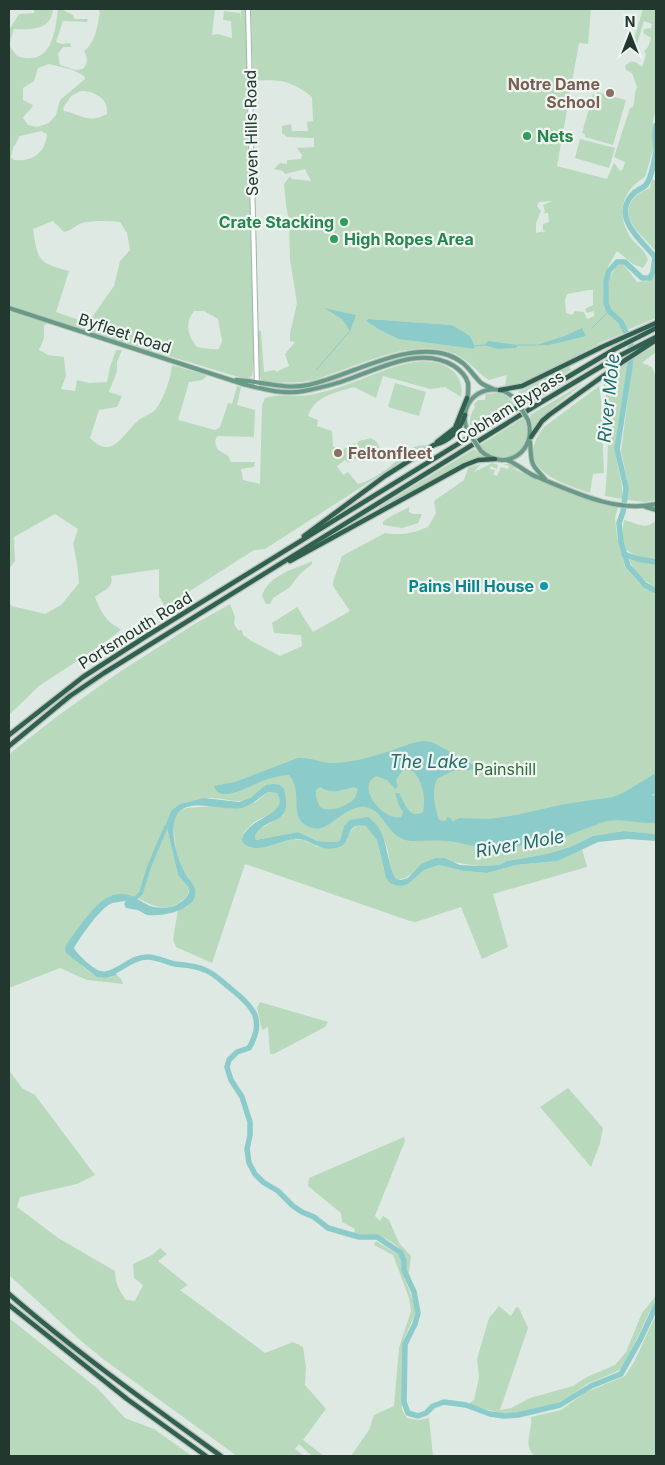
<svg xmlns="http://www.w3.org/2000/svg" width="665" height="1465" font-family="Inter,sans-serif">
<rect width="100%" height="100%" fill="#dfe9e3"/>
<g fill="#b9d9bd" fill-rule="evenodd">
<path d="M35,9h18c-1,21 -23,21 -39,20l-5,16 8,11c34,11 38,-22 41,-47h3l12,6 2,4h13l-1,3 -24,-1 -7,21 6,2 8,-1 1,4h-8l-5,7 2,11 16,5 7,-1c5,-6 5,-11 1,-18 12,-9 13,-25 16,-38l-2,-4h117l-3,26 6,-1 14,4 -1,-17 -8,-1 1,-9 16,2v9l1,-13h6l5,275 3,69 -3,23 -5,3 -12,-3 -143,-43 -44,-11 -4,4v12l-5,12 9,5 16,2 2,19 -5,13 14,2 2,-11 12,3 18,-1 3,-15 6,-17h6l-5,12v9l-8,21 13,4 -5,11 -18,3 -9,28c24,24 33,-6 49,-18 5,-4 13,-6 17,-11 9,-13 14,-29 16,-44l34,10v2l-4,3 -13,2 -11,38 37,10 5,-3 8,-24 4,1 5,-18 4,1 -4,18 18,5 -1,27 -37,-1 -2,5 2,8 11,7 3,6h24l-1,5 -13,2 2,11 17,4 2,-79 3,-7c16,-5 34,0 50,-4 34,-7 66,-26 99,-32 24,-4 52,7 47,35l-16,-10 -15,2 -47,-13 -7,22 -22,-11c-18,6 -39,8 -46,29l10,4 -1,6 15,5 1,15 7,5 15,-8 5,14 -12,6 -3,-3 -8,6 6,9 5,-3 10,12c11,-3 20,-9 29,-15 14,-11 19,-24 40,-24l-162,104 -11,1 -89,57 -6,-11v-27l-48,7c3,13 -8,14 -16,21 4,10 8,19 16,26 3,3 7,3 10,7l-24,18 -58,38 -30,29v-112l3,3 33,8 16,-9 18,-22 -2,-20 -4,-19 5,-15 -23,-15 -41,23 1,24 -6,8v-539l10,-16 15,-1zM49,64l24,6 11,6 1,3 -25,21 -4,15 -7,8 -12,4 -9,-2 -5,-7c3,-6 8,-7 10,-13l-10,-5v-12l11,-7 4,-13zM81,91c14,0 28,8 26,23 -18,10 -25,1 -43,-3l-1,-3 8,-12zM41,131l6,3c-2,19 -14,28 -33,26l-3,-3 2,-9 7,-12zM53,221l11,11c10,-2 11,-7 18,-9 13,-3 25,-2 38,-1l7,11 3,17 -10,11 -6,25 -26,37 -32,-11 13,-41c-31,-8 -31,-10 -36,-42zM194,311h10l14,8 4,22 -3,8c-7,1 -14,-1 -22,-2 -9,-11 -13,-23 -3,-36z"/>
<path d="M251,9h340l-3,35 -9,-1 -22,123 50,13 7,-16 6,8 3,-2 2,-7 -11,-5 16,-49 3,-1c2,-7 1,-13 4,-20l-5,-14 -6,-3 -1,-4c6,-7 11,-5 17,1l4,-12 -2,-4 4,-4 3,-9 -8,-5 1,-4 7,-1 1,-4 -8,-3 -9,30 -4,-2 12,-40h13v99l-3,13v29l-8,27c-21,12 -29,33 -17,56 5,11 16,14 20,27l-5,8 -10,-4 -16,-13c-11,17 -17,33 -12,53 1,3 2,8 5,11 7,8 9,6 14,18l-20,8 -77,41 -14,4 -8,-1 2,-10 -18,5c-14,-9 -19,-20 -37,-27 -36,-14 -84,8 -118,20 -9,3 -17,7 -26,8 -15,3 -31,1 -46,0l-4,-9 -2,-42 5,1 3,41 11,-2 1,2 13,-6 -4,-12 10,-12 -5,-1v-7l7,-31 -7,-43 -1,-38 -3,-17 -2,-21 6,-8 2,3 19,2 -6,-12 -20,5 -2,-3 -9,-2 6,-6 7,1v-4l14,-1 1,-4 -5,-7 17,-1v-9l-27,-1 -5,-4v-7l9,-2 1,7h16l-1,-9 6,-1 -1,-24c-21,-17 -33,-18 -59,-16zM552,201l-9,4 2,6 -2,2h5l1,9 -6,2v6l3,1 -10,2v-10l5,-12 -4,-5 2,-4zM589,290h4v15l-8,4 2,4 7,-2v5l-7,3 -3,-7 -9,-1 -3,4 -6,-2 -1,-13 2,-6zM369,319l83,6 18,11 5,10 -1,3 -59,-8z"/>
<polygon points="597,92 626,100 613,145 585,137 585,134 582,133 593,94 596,95"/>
<polygon points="580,139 615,148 609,168 575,158"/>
<path d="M652,179l4,2v71c-11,-16 -42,-34 -20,-56 4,-4 10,-6 14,-8z"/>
<polygon points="617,265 624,265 637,282 650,281 655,275 656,270 656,318 627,330 619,317 611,309 608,299 609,279"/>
<polygon points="656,345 656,352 642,363 652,367 656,377 656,500 645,502 626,500 628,485 621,451 633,359"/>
<path d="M628,362c0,29 -12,57 -12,86 -1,18 8,32 6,51l-17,-3c3,-31 4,-63 1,-95 0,-7 -2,-13 -3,-20z"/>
<polygon points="569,366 571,370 521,400 518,393 519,391 524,390"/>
<polygon points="395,383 426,392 419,416 388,407"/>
<polygon points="584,383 541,417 533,430 530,415"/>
<path d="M599,386l2,13 3,74 -11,1 -3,19c-32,-11 -78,-25 -46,-66z"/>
<path d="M498,393l9,3 8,9 -43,26c-3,-7 -3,-17 3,-23l-1,-4 4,-4h7l1,-6z"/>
<path d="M523,418c11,17 -1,40 -22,40 -5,0 -11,-2 -15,-4l-6,-9z"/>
<polygon points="371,438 377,442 380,449 378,453 362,462 357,443 359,441"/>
<polygon points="474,449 486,458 479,458 468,461 380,509 379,507"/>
<path d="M492,463l6,2 -1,4 -6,-3 -1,3 5,1 -2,4 4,2 4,-9 7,2 1,-3 -6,-2h8l11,6 -11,-2 75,31 32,8 -3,11 2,19 8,30 14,16 17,12v239l-32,-3 -31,5 -23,11 -23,7 -40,7 -8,4 -21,1 -25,-4 -32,2c-7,7 -13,17 -25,15 -7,-12 -6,-20 -9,-32 -3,-9 -10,-18 -14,-26l-29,5 -4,14 -3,2 -20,-1 -19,-9 -42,8 -1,-4 5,-7 24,-14 1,-22 -19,-8c-24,23 -27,15 -54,13 -10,0 -22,4 -32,6l-14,20 12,51 11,13c0,6 -3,10 -8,13 -16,13 -30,4 -45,-4l-37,7 -34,43c8,10 26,31 40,31 4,0 8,-2 12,-3l4,4 2,5 -36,-4 -27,-12 -51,20v-234l50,-39 59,-42 75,-48 37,-21 5,13 -1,7 4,6h4l1,5 7,5 30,16 22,-10 -1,-11 -27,-2 -2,-10 25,-16 16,25 37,-21 -17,-25v-4l9,-26 43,-23c17,3 28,0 43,-6l8,-14 -2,-12 30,-21 4,-12 13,-4 -7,8z"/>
<polygon points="409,507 409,512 413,514 422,514 418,523 402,528 383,525 383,522 386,519"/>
<path d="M624,520c7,1 18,8 25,5 3,-1 5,-3 7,-5v40l-17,-3 -13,-7 -4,-14z"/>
<path d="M629,558l14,4 13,1v25c-11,-7 -24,-16 -27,-30z"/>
<path d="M312,561v3l-12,10 -11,14 -16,10 -3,6h-4l-4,-8c6,-21 33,-27 50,-35z"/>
<path d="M268,792l9,1c11,18 -13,22 -24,30 -3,3 -6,6 -9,9l3,14 6,2 17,-2 23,-7 10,1 15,7 29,-6c3,-11 7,-17 20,-15l10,14 7,30 18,16 6,-2 16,-14 15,-5 25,6 23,2 29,-8 42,-4 24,-12 5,18 -94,27 15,53 -26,12 -21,-52 -45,15 -6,-1 -165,-57 -33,99 -36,-16 -3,-8 5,-29 9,-3 5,-5 2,-16 -12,-17 -6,-19 -3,-28c2,-7 6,-12 13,-14l27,-2 21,3 22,-7z"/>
<polygon points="260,1002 328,1022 325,1027 274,1054 270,1054 268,1027 262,1030 257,1008"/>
<path d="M9,1070l13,18 13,7 60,80 -18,9 -57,13 -3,10 41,31 57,33c0,12 4,19 11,29l9,1 8,-16 -9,-7 -1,-14 19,-9 8,-7 7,6 -9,7 30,24 -8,5 85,63 28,-11 10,5 3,20 -1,18 21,24 -23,31 21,16h-12l-13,-12 -4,5 9,7h-67l-134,-97 -23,-19 -71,-65z"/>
<polygon points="568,1088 603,1128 600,1143 591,1167 540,1107"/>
<path d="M404,1137l1,4 -30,75 5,5 3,-5 6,4 10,23 12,13 -2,17 -4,-3c1,-5 2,-12 -1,-16 -6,-9 -20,-18 -30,-19 -8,-1 -13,0 -20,-2l1,-4 -13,-7 -1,-9 -33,-27 1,-8z"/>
<polygon points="376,1241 400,1256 405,1279 415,1306 415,1314 404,1339 402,1359 402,1410 407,1418 418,1420 429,1418 433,1456 351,1456 369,1430 374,1415 394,1406 399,1348 411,1311 409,1298 393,1255 374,1245"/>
<polygon points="655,1297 656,1297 656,1302 649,1313 626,1362 620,1370 587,1384 570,1396 557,1403 518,1413 500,1413 468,1404 474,1400 479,1378 477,1359 489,1318 499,1306 511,1316 516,1307 519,1308 528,1328 500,1410 511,1408 530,1398 573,1386 587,1377 615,1365 626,1352 642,1313"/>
<path d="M656,1315v141h-121c-13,-11 -2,-26 -4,-39l30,-7 25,-18 39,-16 9,-14z"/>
<polygon points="9,1318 97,1388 125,1418 154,1429 192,1456 9,1456"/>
</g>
<g fill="#8bcbca" fill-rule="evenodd">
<polygon points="324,308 356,315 350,331 342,319"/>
<polygon points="369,319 452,325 470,336 475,346 474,349 467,348 399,339 382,331 366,321"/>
<polygon points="582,328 586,336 549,345 536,345 565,336"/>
<polygon points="488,341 518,345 516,348 498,349 484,345"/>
<path d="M425,741l9,2 46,26 -27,2 -15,7c-8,11 -3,30 1,42l6,1 3,-4 4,2v3l7,-4 30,1 27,-4 49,-11 48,-7 10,-4 33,-20v20l-5,2 5,1v27c-16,1 -32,-5 -49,-2 -8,2 -16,6 -25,9 -19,8 -38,13 -58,15 -16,2 -33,2 -49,1 -10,-1 -20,-5 -30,-5 -11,-1 -23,0 -34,0 -25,-2 -26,-33 -47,-34 -24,-2 -37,34 -60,17 -14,-11 -1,-32 -15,-49 -9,0 -18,3 -27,6 -10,4 -43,24 -48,5l21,-4 63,-24c12,-1 23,5 35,5 17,0 38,-6 54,-11 13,-4 24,-10 38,-11zM403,770l10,1c10,11 13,27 10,41 -14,8 -18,-9 -24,-19h-4l4,12 4,7 -2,5c-15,5 -47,-29 -25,-41l11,4 8,9 3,-3 -2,-6zM320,787c13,8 20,3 34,0l4,2c-1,3 -2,8 -5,11 -7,7 -25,13 -33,7l-4,-10v-7z"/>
<path d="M273,784l7,1 4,4c10,40 -17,24 -29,47l1,4 42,-8 19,9 20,1 3,-2 4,-14 6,-6 18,-3c22,15 16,41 28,62l5,1 7,-2 13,-14 15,-6h8l16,7 18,1 21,-1 8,-4 40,-7 23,-7 23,-11 31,-5 32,3v7l-29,-2 -29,3 -40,19 -42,4 -29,8 -23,-2 -25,-6 -15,5 -16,14 -6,2 -7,-1 -5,-2 -4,-5 -9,-38 -11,-14c-23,-4 -12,16 -27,21 -19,7 -31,-10 -45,-8 -15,2 -41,18 -52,2 2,-24 49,-25 35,-48l-9,-1c-10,6 -13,12 -26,16 -16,4 -50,-10 -63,4 -12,13 -2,47 6,61 3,6 9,10 10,17 4,20 -33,27 -48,25 -3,-1 -6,-4 -10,-5 -4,-1 -7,-1 -11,-2l-2,-4 2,-3c-6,1 -12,1 -16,3 -12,7 -29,32 -36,44 2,5 21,23 27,23 4,1 8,0 12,-1l4,5 -11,3 -9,-1 -31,-24 -1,-6c7,-11 30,-44 42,-49 7,-4 15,-5 22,-3 7,2 11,6 17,9 11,6 27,5 36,-3 5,-4 8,-7 7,-13l-11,-13 -12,-51 5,-13 9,-7 24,-6 35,4 11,-4 16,-13z"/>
</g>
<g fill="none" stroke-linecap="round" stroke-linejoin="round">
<g stroke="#8bcbca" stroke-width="1">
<polyline points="592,328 609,311"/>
<polyline points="518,345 536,345"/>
<polyline points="475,346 484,345"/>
<polyline points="316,370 350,331"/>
</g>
<polyline stroke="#8bcbca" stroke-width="4" points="132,901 141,893 149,867 160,841 166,827 170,825"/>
<g stroke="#8bcbca" stroke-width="5.5">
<polyline points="656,125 655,136 656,149"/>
<path d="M656,151c-2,11 -4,26 -10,34 -4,4 -10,5 -13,9 -22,23 8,46 22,63l-2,15 -3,6h-8l-17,-16h-8l-8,9 -3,10v22l3,8 12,11 10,21 -1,23 -13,83 9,39 -3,24 -4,11 2,19 7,24 17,19 11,6"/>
<polyline points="624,554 638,559 656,562"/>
<path d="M107,974c15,-4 26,-18 42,-17 9,1 18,5 26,7 11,1 20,1 30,6 9,3 17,12 25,18 23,19 36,31 19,60l-12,4 -8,8 -2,7 4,13 11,17 8,25v13l-3,14 2,14 6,11 8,8 15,9 15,15 9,6 12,5 14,11 31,9h18l24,16 3,8v9l10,22 4,21 -3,11 -10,20 -1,58 4,11 10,3 8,-3 7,-7 11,-4 22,3 24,9 14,2 14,-1 42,-10 31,-19 30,-12 19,-34 16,-34"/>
</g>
<defs>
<polyline id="secondary" points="248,9 257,387"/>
<g id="primary">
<path d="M9,308l234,76c20,5 41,11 61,7 16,-3 32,-7 48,-13 31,-11 70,-32 102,-12 6,4 12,10 14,17 1,8 -1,16 -1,23"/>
<path d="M236,380c25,1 48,10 72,5 43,-9 97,-44 140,-30 17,6 21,15 32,27 3,3 9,5 13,7"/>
<path d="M467,430c-12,-32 26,-55 49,-30"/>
<path d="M530,442c2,22 -1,20 15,37"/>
<path d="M481,451c24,22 57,0 47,-31"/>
<path d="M507,460c11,4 19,13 30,17 37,15 78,36 119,27"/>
<polyline points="646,507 656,510"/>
</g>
<g id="highway">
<polyline points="500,390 522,386 604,346 656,323"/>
<polyline points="531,437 542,421 549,415 624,361 656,340"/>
<polyline points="437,442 455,428 467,398"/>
<path d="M304,536l81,-60 49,-31c16,-4 26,-15 31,-30"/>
<polyline points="290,561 465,465 478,460 495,459"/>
<polyline points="9,735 83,677 145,637 539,394 615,349 656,328"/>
<polyline points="9,746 70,696 104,673 535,406 617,357 656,337"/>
<path d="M9,1294c67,58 140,110 212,162"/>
<polyline points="9,1305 127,1399 206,1456"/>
</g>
</defs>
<use href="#secondary" stroke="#9fb4a9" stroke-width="6"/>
<use href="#primary" stroke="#bdc3c0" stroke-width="6"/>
<use href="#highway" stroke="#bdc3c0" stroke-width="7"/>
<use href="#secondary" stroke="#fff" stroke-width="4"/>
<use href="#primary" stroke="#679b85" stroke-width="4"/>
<use href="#highway" stroke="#30614f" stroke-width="4.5"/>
<defs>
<g id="primary-bridge">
<polyline points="516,400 528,420"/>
<polyline points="467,430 481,451"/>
</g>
</defs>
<use href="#primary-bridge" stroke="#bdc3c0" stroke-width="6" stroke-linecap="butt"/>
<use href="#primary-bridge" stroke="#679b85" stroke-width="4"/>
</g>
<g fill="#8d6e63" stroke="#eff6f1" stroke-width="2">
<circle cx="610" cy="93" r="5"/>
<circle cx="338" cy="453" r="5"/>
</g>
<g fill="#2e9e5b" stroke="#eff6f1" stroke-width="2">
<circle cx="527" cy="136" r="5"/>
<circle cx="344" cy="222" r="5"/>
<circle cx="334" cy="239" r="5"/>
</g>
<circle fill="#0f9aa8" stroke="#eff6f1" stroke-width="2" cx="544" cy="586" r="5"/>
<g text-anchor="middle" stroke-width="4.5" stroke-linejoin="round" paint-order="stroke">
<g font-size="16" font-weight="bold" fill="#785e54" stroke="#eff6f1" text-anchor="end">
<text x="600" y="90">Notre Dame<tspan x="600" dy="18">School</tspan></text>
<text x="348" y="459" text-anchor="start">Feltonfleet</text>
</g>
<g font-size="16" fill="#22382e" stroke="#eff6f1">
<text transform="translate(251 133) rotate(-91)" y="6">Seven Hills Road</text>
<text transform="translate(125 333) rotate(18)" y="6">Byfleet Road</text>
<text transform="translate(510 407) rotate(-32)" y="6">Cobham Bypass</text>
<text transform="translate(135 630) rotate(-32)" y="6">Portsmouth Road</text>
</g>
<g font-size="16" font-weight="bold" fill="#27864d" stroke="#eff6f1" text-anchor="start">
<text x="537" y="142">Nets</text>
<text x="334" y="228" text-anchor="end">Crate Stacking</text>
<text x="344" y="245">High Ropes Area</text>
</g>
<g font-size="16" font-weight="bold" fill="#0d838f" stroke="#eff6f1" text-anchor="end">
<text x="534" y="592">Pains Hill House</text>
</g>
<g font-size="16" fill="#2f6b3d" stroke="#eff6f1">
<text x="505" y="775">Painshill</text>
</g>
<g font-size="18" font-style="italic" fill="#216e6e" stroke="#eff6f1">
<text transform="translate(609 398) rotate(-84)" y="6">River Mole</text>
<text x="429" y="768">The Lake</text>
<text transform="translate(520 844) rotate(-10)" y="6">River Mole</text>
</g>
</g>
<rect width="665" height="1465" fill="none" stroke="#22382e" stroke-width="20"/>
<g transform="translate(630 35)" stroke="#eff6f1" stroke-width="4" paint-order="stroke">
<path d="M0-4L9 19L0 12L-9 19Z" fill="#22382e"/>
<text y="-8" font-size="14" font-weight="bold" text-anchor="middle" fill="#22382e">N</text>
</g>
</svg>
